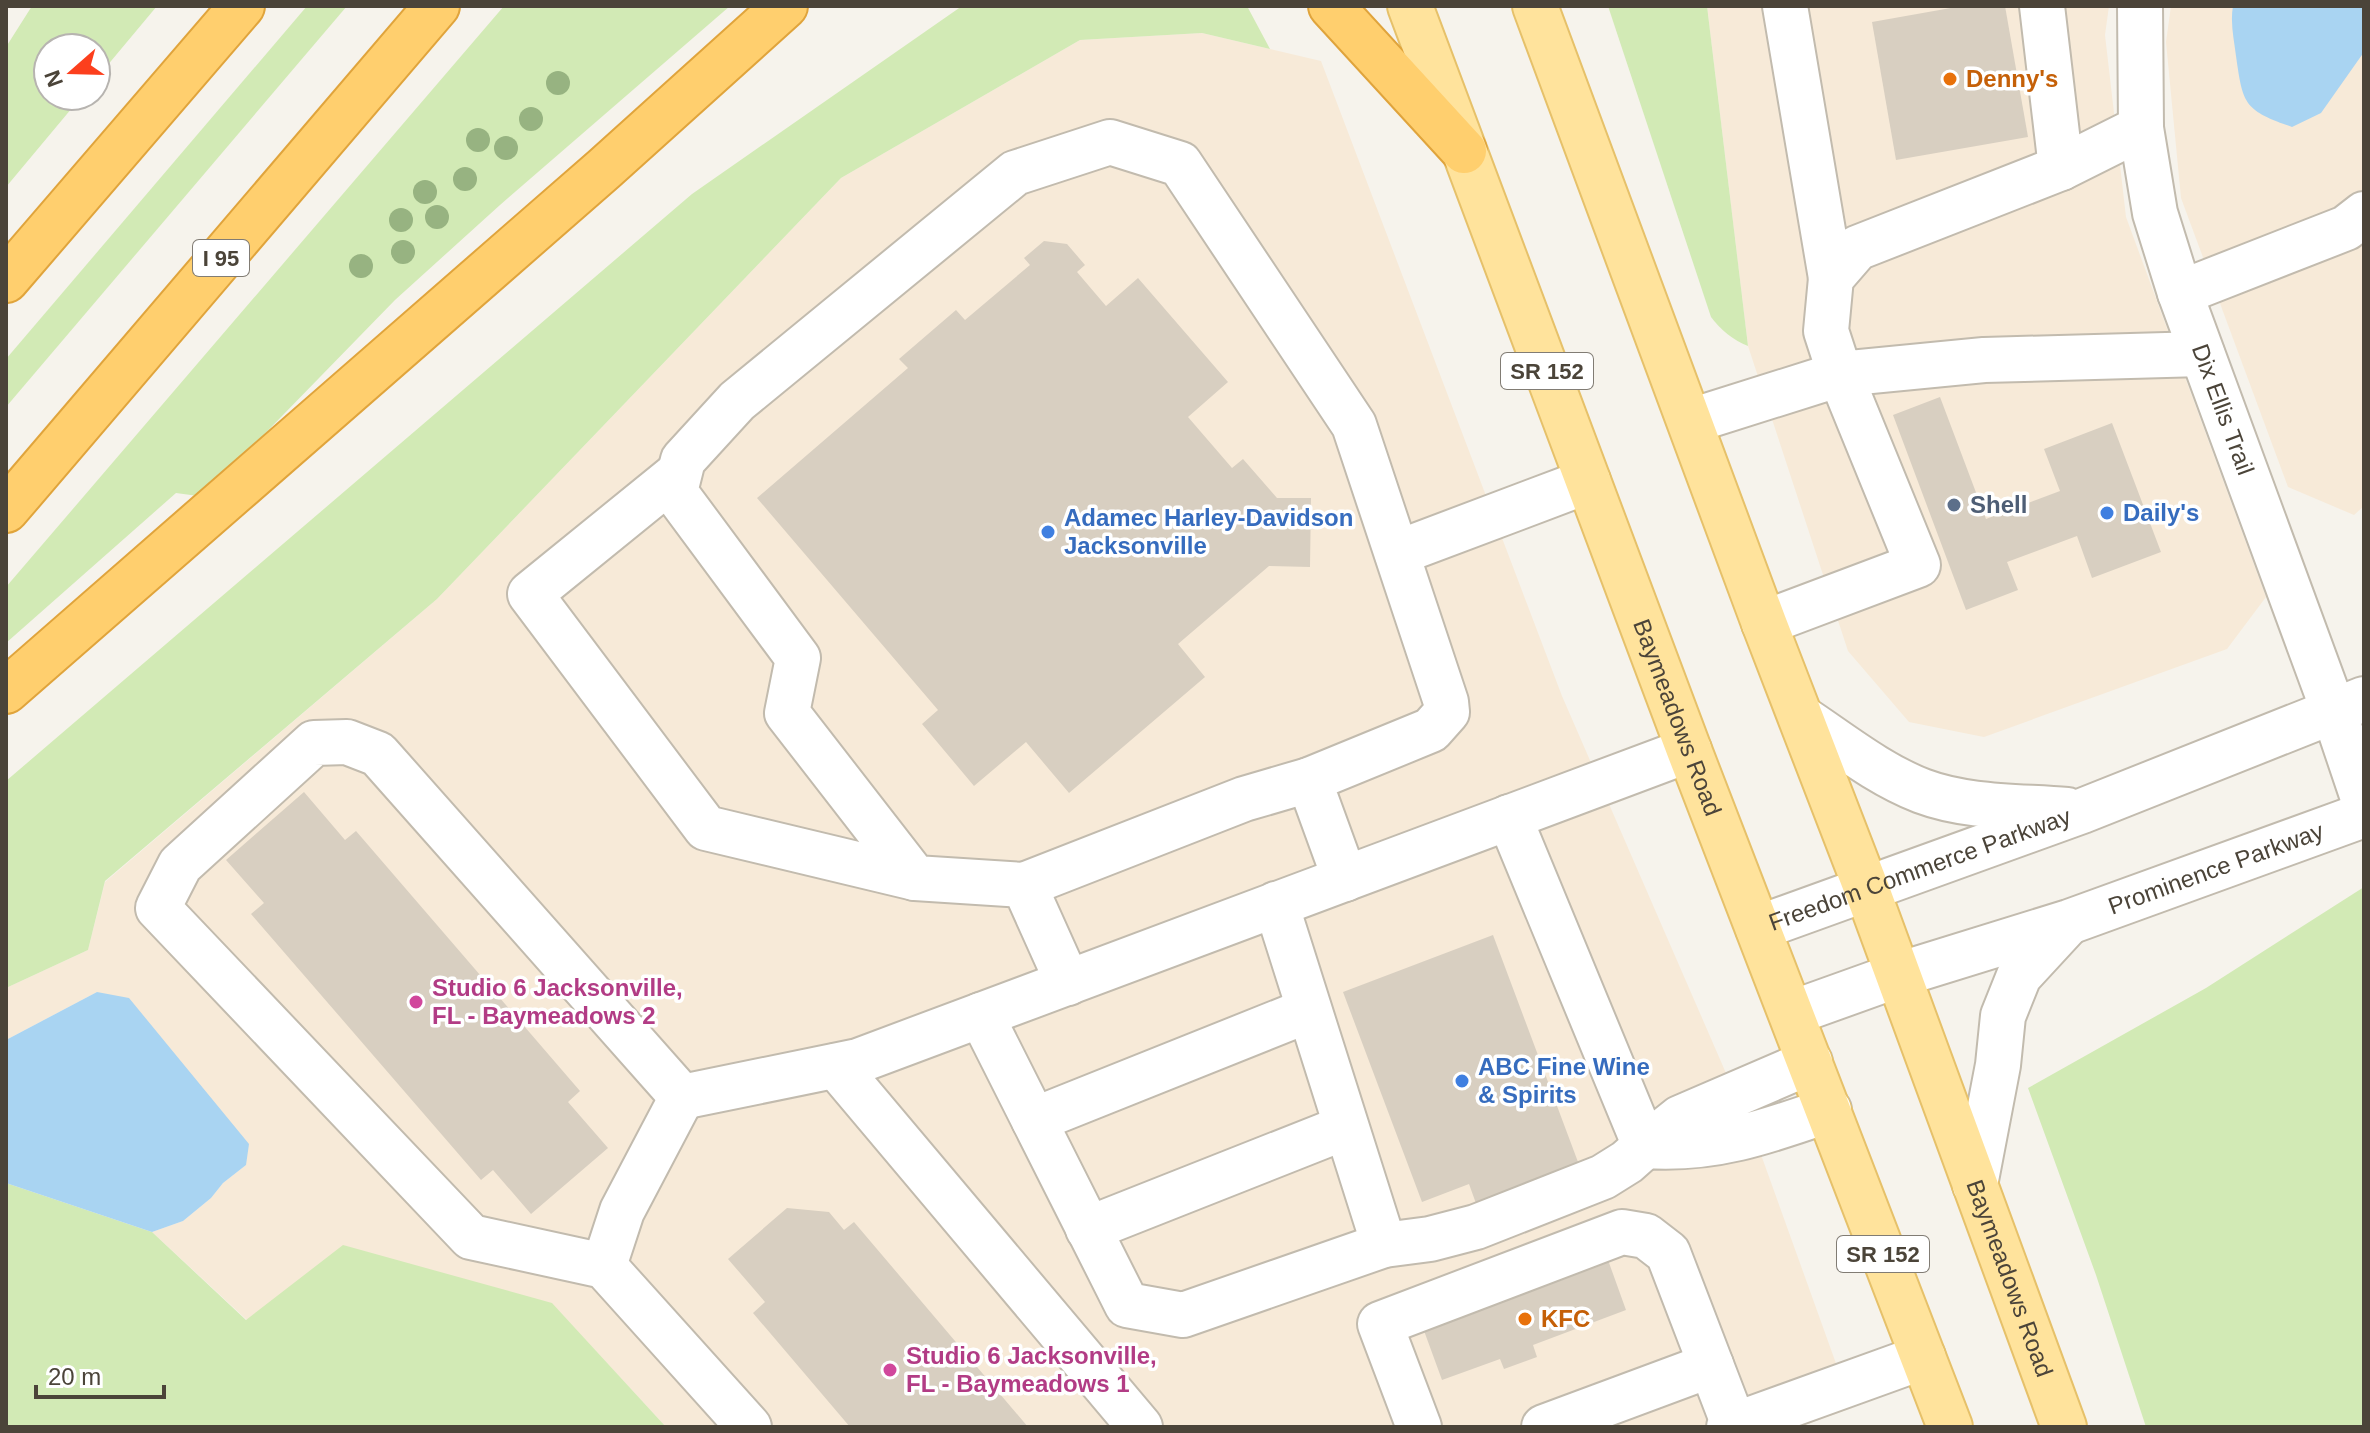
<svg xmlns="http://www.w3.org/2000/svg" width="2370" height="1433" font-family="Helvetica,sans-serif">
<rect width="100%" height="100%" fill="#f6f3ec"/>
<g fill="#f7ead8">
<polygon points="1707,6 2109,6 2105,35 2126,217 2266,597 2227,649 1984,737 1909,722 1848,651 1748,346"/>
<polygon points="2171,6 2364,6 2364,506 2354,515 2288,487 2181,198 2166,42"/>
<polygon points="1202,33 1321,61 1562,696 1759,1149 1852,1408 1799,1427 666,1427 558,1310 247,1320 152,1232 183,1221 211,1198 223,1183 246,1165 97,992 6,1040 6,988 88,950 105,882 437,599 841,178 1080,40"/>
</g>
<g fill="#d2eab5">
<polygon points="32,6 157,6 96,79 96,48 48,48 48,96 82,96 6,187 6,47"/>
<polygon points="307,6 347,6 6,407 6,359"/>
<polygon points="504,6 730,6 500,205 395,300 244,455 198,496 176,493 6,643 6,587"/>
<polygon points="962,6 1247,6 1270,49 1202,33 1080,40 841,178 437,599 105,881 88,950 6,988 6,781 692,194"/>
<path d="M1608,6h99l41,340c-14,-5 -28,-17 -37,-29z"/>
<polygon points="2364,887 2364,1427 2146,1427 2096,1275 2028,1088 2206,988"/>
<polygon points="6,1183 152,1232 246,1320 343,1245 552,1303 666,1427 6,1427"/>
</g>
<g fill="#a9d4f2">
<path d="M2233,6h131v46l-43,61 -29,14c-48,-17 -49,-22 -56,-71 -2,-17 -6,-33 -3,-50z"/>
<polygon points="97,992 129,998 249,1144 246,1165 223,1183 211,1198 183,1221 152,1232 6,1183 6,1040"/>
</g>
<g fill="#d8cfc1">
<polygon points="1962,6 2005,6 2028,137 1896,160 1872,22"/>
<polygon points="1044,241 1067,244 1085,265 1077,272 1106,306 1138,278 1228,382 1188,417 1232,468 1243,459 1277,498 1311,498 1310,567 1269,566 1178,644 1205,677 1069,793 1026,742 974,786 922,724 938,710 757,498 908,368 899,359 956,310 965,320 1030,265 1024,258"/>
<polygon points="1940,397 1986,519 2060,491 2044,449 2112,423 2161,552 2092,578 2077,536 2007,562 2018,590 1966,610 1893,415"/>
<polygon points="304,792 345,840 356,831 580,1091 568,1102 608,1148 531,1214 493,1170 481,1180 251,914 264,903 226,860"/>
<polygon points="1493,935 1581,1170 1478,1209 1469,1184 1422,1202 1343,992"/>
<polygon points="787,1208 829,1212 844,1230 854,1222 1028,1427 850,1427 753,1313 765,1302 728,1259"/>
<polygon points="1608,1260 1626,1310 1533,1345 1537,1357 1504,1369 1500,1359 1442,1380 1423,1328"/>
</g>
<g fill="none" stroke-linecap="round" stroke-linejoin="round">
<defs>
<g id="minor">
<polyline points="1785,6 1831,278"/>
<polyline points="2042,6 2061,168"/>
<path id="s1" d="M2140,6l1,122 14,85 25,80 154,419 30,89"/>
<polyline points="2141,128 2061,168 1857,248 1831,278 1826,331 1840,374 1984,360 2202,354"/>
<polyline points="2180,293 2346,228 2364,214"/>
<polyline points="1691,421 1840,374 1918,565 1764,623"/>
<polyline points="679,473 530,594 706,828 915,878"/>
<polyline points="1397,553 1588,481"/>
<path d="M1802,718c38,25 76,56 120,73 45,17 98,15 145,19"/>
<polyline points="1024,885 1244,799 1309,780"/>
<polyline points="1276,904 1384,1245"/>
<path id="s2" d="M1758,928l324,-117 282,-112"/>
<polyline points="1068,983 1024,885 915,878 787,713 798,658 675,492 683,460 737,401 1015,173 1110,142 1180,164 1354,425 1446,702 1447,712 1431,730 1309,780 1345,879"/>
<path id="s3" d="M1792,1013l106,-38 171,-53 295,-107"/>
<polyline points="981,1015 1127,1305 1183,1315 1384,1245 1430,1239 1476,1227 1603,1177 1627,1162 1645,1146 1509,817"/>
<path d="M1810,1062l-130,56 -35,28c67,5 121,-14 184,-36"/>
<polyline points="836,1066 1140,1427"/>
<polyline points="1034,1120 1309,1010"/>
<polyline points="1975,1185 1998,1065 2003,1016 2019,976 2067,924"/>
<polyline points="1088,1229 1346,1127"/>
<polyline points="604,1266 622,1211 682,1097"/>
<polyline points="749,1427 604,1266 471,1237 158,908 180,865 314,743 347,742 378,754 682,1097 858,1061 1689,750"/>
<polyline points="1419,1427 1380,1324 1622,1232 1646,1236 1668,1253 1734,1425"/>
<polyline points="1544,1427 1711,1365"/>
<polyline points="1729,1427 1923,1357"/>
</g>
<g id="major">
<path id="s4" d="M1410,6l279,744 261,677"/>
<path id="s5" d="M1535,6l229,617 103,267 197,537"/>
</g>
<g id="highway">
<polyline points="1331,6 1464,151"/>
<polyline points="6,280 242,6"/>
<polyline points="6,510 437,6"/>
<polyline points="6,691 604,169 785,6"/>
</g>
</defs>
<use href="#minor" stroke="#c2bbae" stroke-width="48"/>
<use href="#major" stroke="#e6c16a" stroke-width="48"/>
<use href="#highway" stroke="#e0a43c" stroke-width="48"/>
<use href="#minor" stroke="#fff" stroke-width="44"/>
<use href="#major" stroke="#ffe39c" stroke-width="44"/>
<use href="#highway" stroke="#ffcf6e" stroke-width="44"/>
</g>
<g fill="#97b381">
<circle cx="558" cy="83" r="12"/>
<circle cx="531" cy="119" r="12"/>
<circle cx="478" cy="140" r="12"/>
<circle cx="506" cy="148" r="12"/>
<circle cx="465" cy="179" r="12"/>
<circle cx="425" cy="192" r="12"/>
<circle cx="437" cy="217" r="12"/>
<circle cx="401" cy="220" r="12"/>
<circle cx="403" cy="252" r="12"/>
<circle cx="361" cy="266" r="12"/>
</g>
<g fill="#e8710a" stroke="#fff" stroke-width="3">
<circle cx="1950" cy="79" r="8"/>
<circle cx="1525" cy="1319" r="8"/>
</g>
<circle fill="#5c6f8a" stroke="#fff" stroke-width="3" cx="1954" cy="505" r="8"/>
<g fill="#3f7fe0" stroke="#fff" stroke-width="3">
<circle cx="2107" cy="513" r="8"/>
<circle cx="1048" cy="532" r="8"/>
<circle cx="1462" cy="1081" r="8"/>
</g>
<g fill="#d1479c" stroke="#fff" stroke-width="3">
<circle cx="416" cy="1002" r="8"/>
<circle cx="890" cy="1370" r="8"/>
</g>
<g text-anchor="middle" stroke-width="7" stroke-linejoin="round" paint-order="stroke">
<g fill="#fff" stroke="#817c74" stroke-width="2">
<rect x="193" y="240" width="56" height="36" rx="6"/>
<rect x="1501" y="353" width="92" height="36" rx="6"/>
<rect x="1837" y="1236" width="92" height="36" rx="6"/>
</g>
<g font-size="22" font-weight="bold" fill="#4b4439">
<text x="221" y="266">I 95</text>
<text x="1547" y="379">SR 152</text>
<text x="1883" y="1262">SR 152</text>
</g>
<g font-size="24" font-weight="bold" fill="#c56008" stroke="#fff" text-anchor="start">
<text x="1966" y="87">Denny's</text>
<text x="1541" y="1327">KFC</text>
</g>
<g font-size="24" fill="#4b4439" stroke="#fff">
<text dy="8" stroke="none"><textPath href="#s1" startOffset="416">Dix Ellis Trail</textPath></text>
<text dy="8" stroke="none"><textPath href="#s4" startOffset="760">Baymeadows Road</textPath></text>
<text dy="8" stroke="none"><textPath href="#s2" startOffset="172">Freedom Commerce Parkway</textPath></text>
<text dy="8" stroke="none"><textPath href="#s3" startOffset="448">Prominence Parkway</textPath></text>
<text dy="8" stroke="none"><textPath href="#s5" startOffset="1358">Baymeadows Road</textPath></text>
</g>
<g font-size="24" font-weight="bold" fill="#4e5e75" stroke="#fff" text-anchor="start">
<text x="1970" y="513">Shell</text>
</g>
<g font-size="24" font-weight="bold" fill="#366cbe" stroke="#fff" text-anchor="start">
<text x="2123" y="521">Daily's</text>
<text x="1064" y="526">Adamec Harley-Davidson<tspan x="1064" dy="28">Jacksonville</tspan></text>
<text x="1478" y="1075">ABC Fine Wine<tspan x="1478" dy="28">&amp; Spirits</tspan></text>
</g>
<g font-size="24" font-weight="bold" fill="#b23c85" stroke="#fff" text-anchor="start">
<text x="432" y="996">Studio 6 Jacksonville,<tspan x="432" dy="28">FL - Baymeadows 2</tspan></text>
<text x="906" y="1364">Studio 6 Jacksonville,<tspan x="906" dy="28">FL - Baymeadows 1</tspan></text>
</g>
</g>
<rect width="2370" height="1433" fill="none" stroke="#4b4439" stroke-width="16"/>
<g transform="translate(72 72) rotate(250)"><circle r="38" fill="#ffffff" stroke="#b7b4b0" stroke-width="2"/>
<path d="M0-6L14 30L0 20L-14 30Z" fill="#fc3f1d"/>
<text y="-12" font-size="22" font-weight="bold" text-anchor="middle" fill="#4b4439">N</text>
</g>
<path d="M36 1385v12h128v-12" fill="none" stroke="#4b4439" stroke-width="4"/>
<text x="48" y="1385" font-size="24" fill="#4b4439" stroke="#ffffff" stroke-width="6" paint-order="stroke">20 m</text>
</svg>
